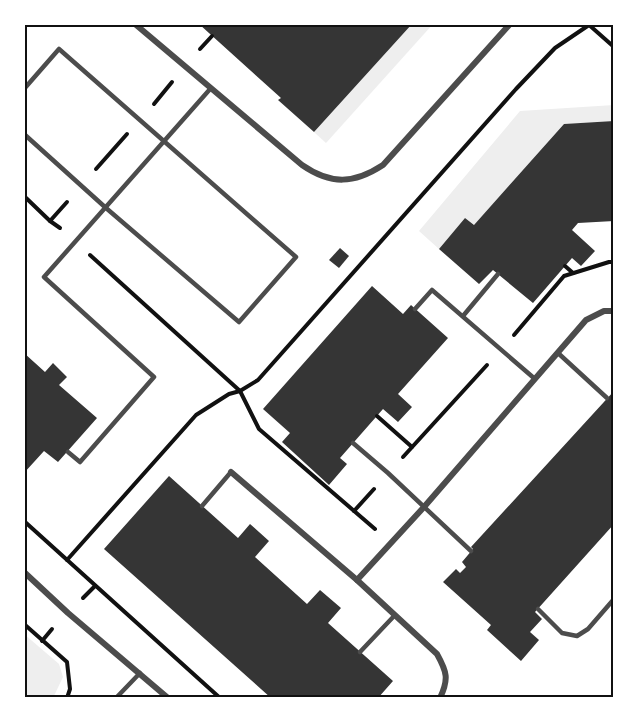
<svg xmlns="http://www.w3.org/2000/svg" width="638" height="722" font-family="'Roboto Condensed',sans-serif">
<rect width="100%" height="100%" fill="#fff"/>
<g fill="#eee">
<polygon points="412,24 433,24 326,143 314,132"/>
<polygon points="614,105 614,121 564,124 474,225 465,218 439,249 419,231 520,111"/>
<polygon points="24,634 59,664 63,677 53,698 24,698"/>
</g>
<g fill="#353535">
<polygon points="199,24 412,24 314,132 278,100 281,98"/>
<polygon points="614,121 614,221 578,223 572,230 595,251 581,266 572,258 533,303 493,270 479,284 439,249 465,218 474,225 564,124"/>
<polygon points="340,248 349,256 339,268 329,260"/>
<polygon points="372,286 403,314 411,305 448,338 398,394 412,407 398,422 383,409 340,458 347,464 329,485 282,442 290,433 263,409"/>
<polygon points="24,353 45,372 53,363 67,377 59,385 97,418 58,462 44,451 24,473"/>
<polygon points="614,391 614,524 535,612 542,619 530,632 539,640 521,661 487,630 491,625 443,582 456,569 460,573 466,567 462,562 473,549 471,547"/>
<polygon points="169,476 238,538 250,524 269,541 255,557 307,604 320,590 341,608 328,623 393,681 378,698 271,698 104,549"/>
</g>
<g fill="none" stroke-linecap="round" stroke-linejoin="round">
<g stroke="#111" stroke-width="4">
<polyline points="588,24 614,47"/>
<polyline points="200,49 212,36"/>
<polyline points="154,104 172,82"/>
<polyline points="96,169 127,134"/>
<polyline points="24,196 50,221"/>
<polyline points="60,228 50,221 67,202"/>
<polyline points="90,255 240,391 259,429 375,529"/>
<polyline points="565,266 573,273"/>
<polyline points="514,335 564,276 609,262 614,262"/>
<polyline points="377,416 412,447"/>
<polyline points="403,457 487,365"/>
<polyline points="354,511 374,489"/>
<polyline points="24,521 220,698"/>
<polyline points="67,560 196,415 229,394 240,391 258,380 516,89 555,48 589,25"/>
<polyline points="83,598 95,586"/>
<polyline points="24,624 67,662 70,689 67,698"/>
<polyline points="42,641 52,629"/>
</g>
<g stroke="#4c4c4c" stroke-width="4.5">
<polyline points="24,89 59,49 296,257 239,322 106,208 24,134"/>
<polyline points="415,309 432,290 535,379"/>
<polyline points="463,316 498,274"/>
<polyline points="558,353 607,398"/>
<polyline points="353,443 388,473 471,551"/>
<polyline points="68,452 80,462 154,377 44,277 211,88"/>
<polyline points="202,506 231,472"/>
<polyline points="538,609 562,633 577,636 588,629 614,599"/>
<polyline points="360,652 395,615"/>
<polyline points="116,698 140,673"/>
</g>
<g stroke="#4c4c4c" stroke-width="6">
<path d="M135,24l167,141c29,20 52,19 81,0l127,-141"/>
<path d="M231,472l126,108 80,74c10,18 12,25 3,44"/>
<polyline points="24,572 68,613 168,698"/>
<polyline points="357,580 424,507 586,320 604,311 614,311"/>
</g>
</g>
<rect width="638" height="722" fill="none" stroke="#ffffff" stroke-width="51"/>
<rect x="26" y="26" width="586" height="670" fill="none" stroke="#111" stroke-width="2"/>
</svg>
